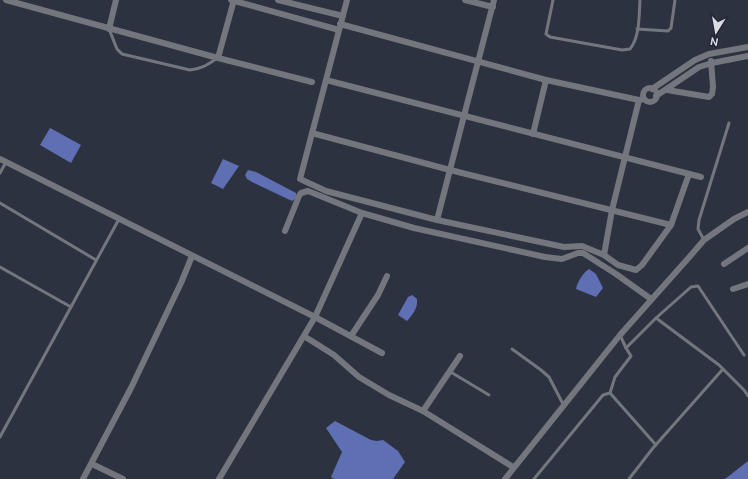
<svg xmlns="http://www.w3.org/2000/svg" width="748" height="479" font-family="Ubuntu,sans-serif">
<rect width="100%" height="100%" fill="#2d3240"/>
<g fill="#5e6fb3">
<polygon points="50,128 52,129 81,145 71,163 40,145"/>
<polygon points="223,159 239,166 223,189 211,183"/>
<polygon points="248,170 256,172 296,193 296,198 292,201 252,182 247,179 245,175"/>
<path d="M589,269l7,5 7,14 -7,9 -20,-8c1,-7 7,-16 13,-20z"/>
<path d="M412,295l5,4c1,9 -4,15 -10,22l-9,-6 10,-18z"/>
<polygon points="335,421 371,440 377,441 383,440 398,451 405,462 393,479 334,479 331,477 342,452 326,428"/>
<polygon points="748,461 748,479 725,479"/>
</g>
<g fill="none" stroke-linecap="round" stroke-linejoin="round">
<g stroke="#74767e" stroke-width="3">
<path d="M553,0l-7,34 4,3 72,13 8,-1c10,-12 9,-34 10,-49"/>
<path d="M109,29l8,20 5,5 68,16c11,-1 17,-5 26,-11"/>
<polyline points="637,29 668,31 671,28 675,0"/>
<polyline points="0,173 6,162"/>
<polyline points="0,203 96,260"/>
<polyline points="704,240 698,229 699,220 729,123"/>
<polyline points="0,267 71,307"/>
<polyline points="620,335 626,348 656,318 691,287 698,286 744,355"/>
<polyline points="512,349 541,370 549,377 563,404"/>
<polyline points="723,369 744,390 748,396"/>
<polyline points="449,371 489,395"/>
<polyline points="610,393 615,377 631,356 626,348"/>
<polyline points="0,437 119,219"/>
<polyline points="534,479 603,395 610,393 656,445"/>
<polyline points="629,479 653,448 723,369 719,365 656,318"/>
</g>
<g stroke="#74767e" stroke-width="6">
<polyline points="6,0 218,58"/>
<polyline points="231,0 339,30"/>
<polyline points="234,0 218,58 312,82"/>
<polyline points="278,0 343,16"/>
<polyline points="347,0 300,179 326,191 437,220 564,247 582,246 604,255 618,265 636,270 642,265 671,225 689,174"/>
<polyline points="465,0 493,7"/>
<polyline points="340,24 546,80 639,100"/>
<polyline points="109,29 116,0"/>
<polyline points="326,80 701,177"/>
<circle cx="650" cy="95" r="7"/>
<polyline points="652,89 695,60 709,54 748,47"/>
<polyline points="667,90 709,97 712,94 713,87 711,61"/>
<polyline points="656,96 699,67 712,63 748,56"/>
<polyline points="312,133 450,170 671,225"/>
<polyline points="533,134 546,80"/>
<polyline points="0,159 315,317 219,479"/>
<polyline points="362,213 315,317 382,353"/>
<polyline points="437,220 494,0"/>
<polyline points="285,231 299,196 301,193 308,191 362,213 414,228 545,257 562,259 578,253 583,253 616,274 651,299"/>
<polyline points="604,255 612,210 639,100 644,99"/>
<polyline points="724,264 748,248"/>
<polyline points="733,289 748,284"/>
<polyline points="351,336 378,295 387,276"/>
<polyline points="304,337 307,338 334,355 359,377 389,395 423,411 513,467"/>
<polyline points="423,411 460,356"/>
<polyline points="92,464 123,479"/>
<polyline points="83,479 131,388 181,283 192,256"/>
<polyline points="505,479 620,335 692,254 704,240 734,219 748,212"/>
</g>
</g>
<g transform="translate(716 32) rotate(191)" stroke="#242836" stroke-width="3" paint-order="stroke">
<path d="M0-3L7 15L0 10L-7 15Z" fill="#d9dce5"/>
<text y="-6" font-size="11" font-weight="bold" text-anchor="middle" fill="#d9dce5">N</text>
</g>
</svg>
